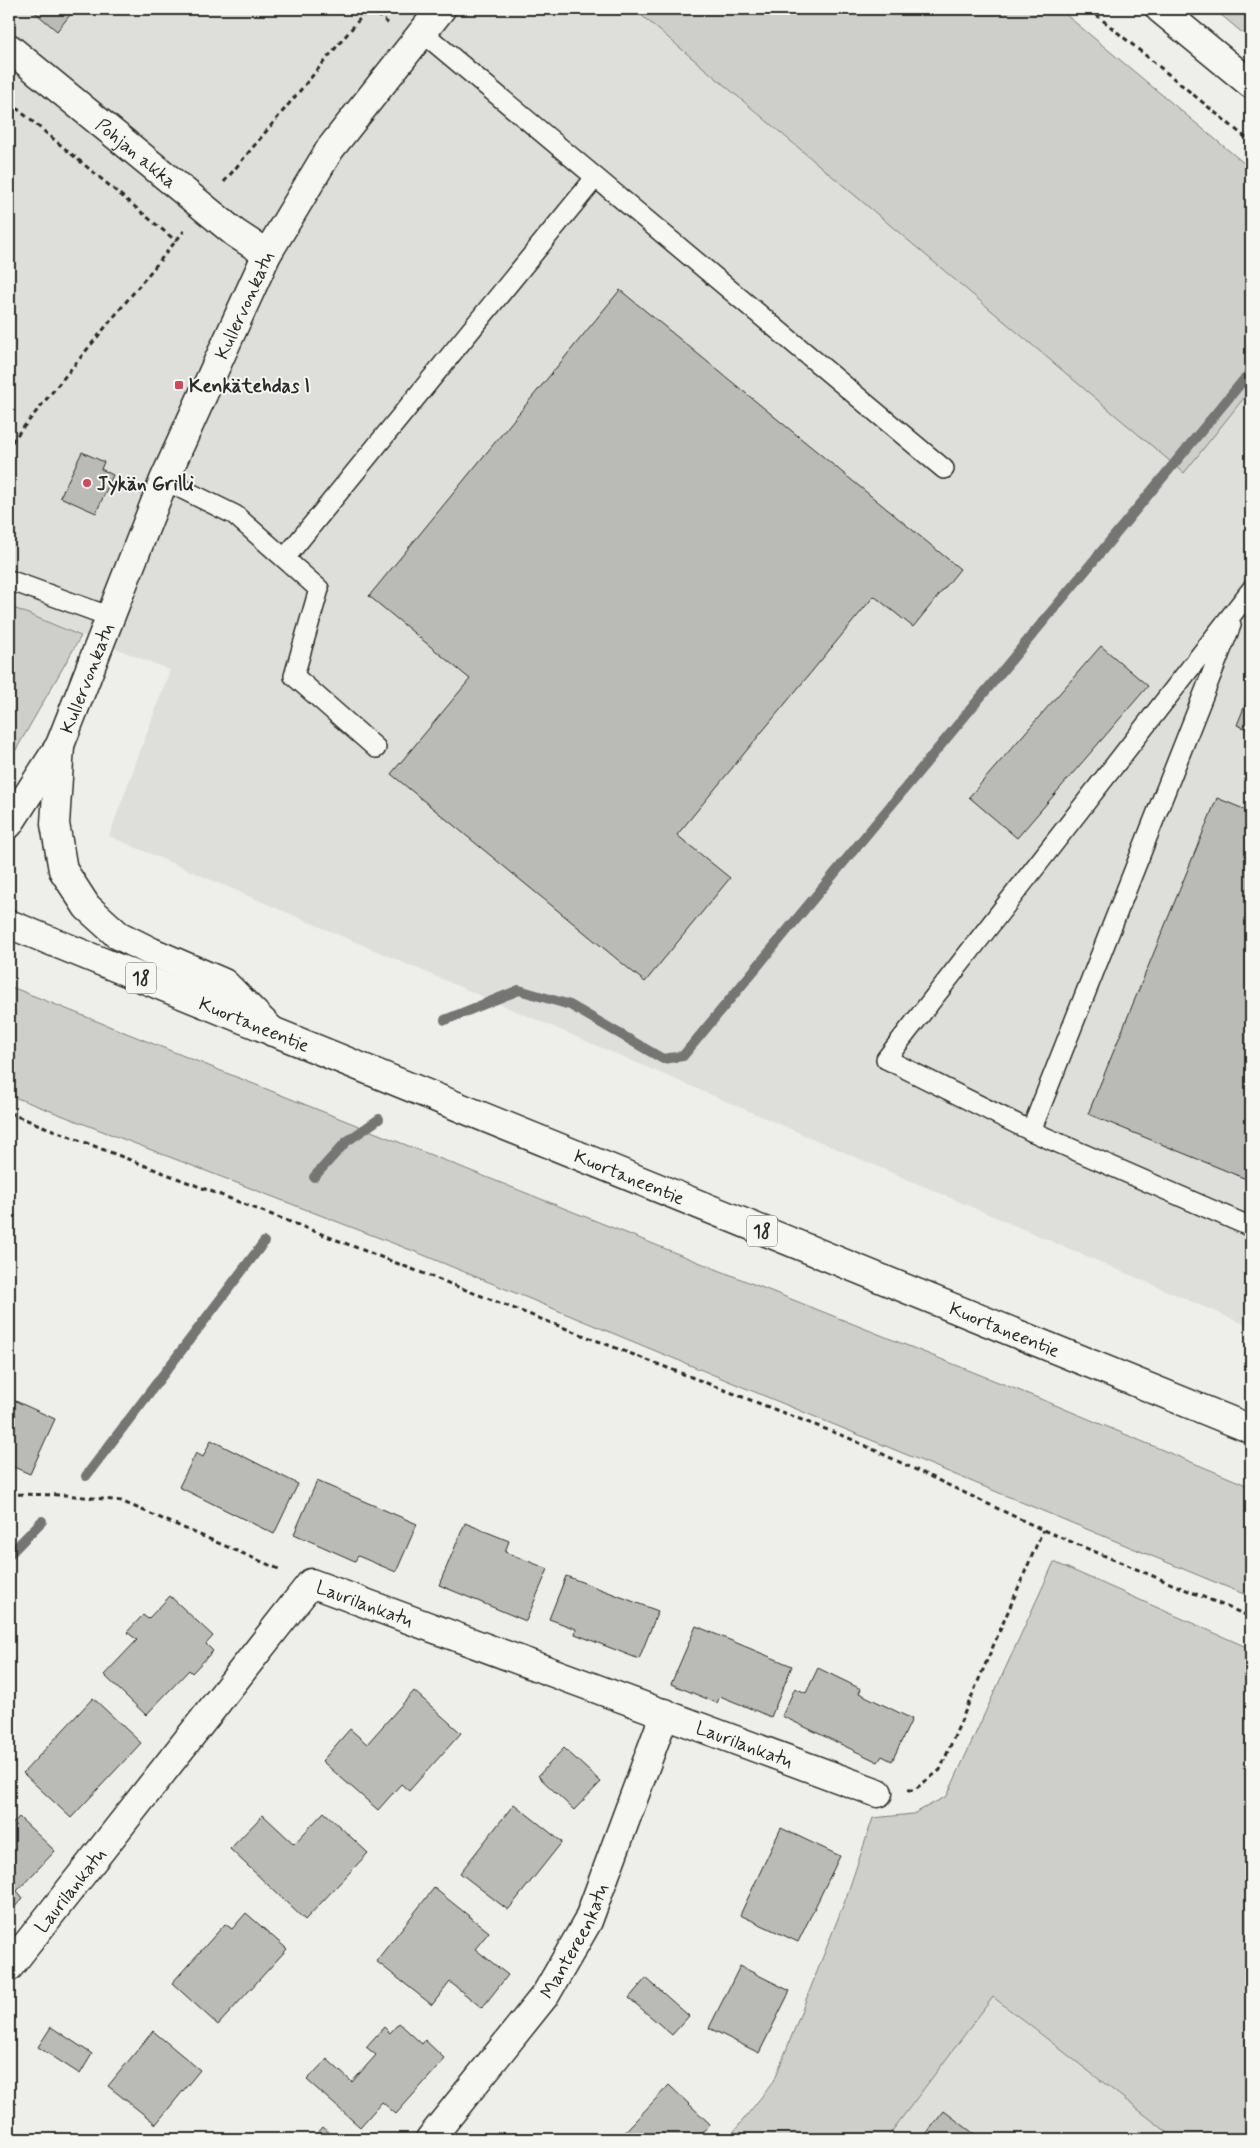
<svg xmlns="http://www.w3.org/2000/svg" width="1260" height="2148" font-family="Mynerve,sans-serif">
<rect width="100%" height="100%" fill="#eeeeea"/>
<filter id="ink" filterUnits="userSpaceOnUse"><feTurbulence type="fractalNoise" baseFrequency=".02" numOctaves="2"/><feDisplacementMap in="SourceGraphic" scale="10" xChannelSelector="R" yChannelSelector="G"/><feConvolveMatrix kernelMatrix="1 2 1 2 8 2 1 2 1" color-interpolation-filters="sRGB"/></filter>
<g filter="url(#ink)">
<g fill="#dededb">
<polygon points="9,9 634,9 1183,472 1251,389 1251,1327 109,836 170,670 9,606"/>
<polygon points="992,1997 1176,2139 886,2139"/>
</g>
<g fill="#cececa" stroke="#7c7c7a">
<polygon points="634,9 1059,9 1251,169 1251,389 1184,473"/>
<polygon points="1214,9 1251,9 1251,40"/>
<polygon points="9,606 81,636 9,762"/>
<polygon points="9,986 1048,1402 1251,1487 1251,1597 421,1254 9,1095"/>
<polygon points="1054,1562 1251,1649 1251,2139 1176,2139 993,1997 886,2139 728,2139 774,2081 846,1898 873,1818 913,1814 947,1796"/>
</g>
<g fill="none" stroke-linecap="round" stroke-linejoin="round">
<g stroke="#757573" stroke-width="10">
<polyline points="445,1020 519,990 570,1005 663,1059 683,1056 1251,371"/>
<polyline points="314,1177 346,1142 379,1119"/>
<polyline points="86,1476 264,1242"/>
<polyline points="9,1555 42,1521"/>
</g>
</g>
<g fill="#babab7" stroke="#2b2b2b">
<polygon points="31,9 75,9 57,31"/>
<polygon points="620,290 960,569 913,627 874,596 677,835 730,878 645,982 391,774 470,679 369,596"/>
<polygon points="82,452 104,462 101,469 113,475 96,513 60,497"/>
<polygon points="1101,646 1148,686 1017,838 969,797"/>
<polygon points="1251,690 1251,731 1237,725"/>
<polygon points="1217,798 1251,812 1251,1181 1088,1114"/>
<polygon points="9,1398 55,1419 30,1474 9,1465"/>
<polygon points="211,1440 298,1484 274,1534 179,1487 196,1453 203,1457"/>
<polygon points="317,1481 417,1524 396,1572 358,1556 355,1561 294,1534"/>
<polygon points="465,1523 509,1541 505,1552 548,1569 526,1621 439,1585"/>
<polygon points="566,1576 658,1611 639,1659 575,1634 576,1629 549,1619"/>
<polygon points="170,1596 213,1636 206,1644 213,1651 192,1673 189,1670 146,1715 104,1675 137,1640 127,1632 143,1615 148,1619"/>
<polygon points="696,1626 792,1666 771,1717 720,1696 717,1703 671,1684"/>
<polygon points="818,1668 861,1689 859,1693 912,1719 892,1761 882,1756 878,1762 782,1716 795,1688 806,1693"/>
<polygon points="414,1691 461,1733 409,1791 401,1784 378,1810 322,1761 350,1729 367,1744"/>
<polygon points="93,1698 141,1743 71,1818 23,1773"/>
<polygon points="564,1748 601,1782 574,1810 538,1776"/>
<polygon points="514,1804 562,1842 508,1910 460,1873"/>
<polygon points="324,1812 368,1853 305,1920 230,1849 263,1815 294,1844"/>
<polygon points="19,1817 55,1851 17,1891 23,1898 9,1913 9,1828"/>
<polygon points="781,1828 840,1856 798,1942 740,1915"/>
<polygon points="434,1888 489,1932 475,1949 508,1975 482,2008 450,1982 432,2005 376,1961"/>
<polygon points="246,1913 287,1949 218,2025 172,1983 225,1924 232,1929"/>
<polygon points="740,1966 790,1991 759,2053 709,2028"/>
<polygon points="646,1978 689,2016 672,2035 629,1998"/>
<polygon points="399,2023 422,2044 425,2040 445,2059 396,2114 382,2102 360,2127 307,2080 327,2059 352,2082 376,2055 366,2047 384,2027 390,2033"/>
<polygon points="51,2027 92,2054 80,2074 38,2047"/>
<polygon points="153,2031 200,2070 156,2124 108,2086"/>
<polygon points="669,2085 710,2124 696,2139 618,2139"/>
<polygon points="944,2111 981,2139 922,2139"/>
<polygon points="323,2127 336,2139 312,2139"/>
</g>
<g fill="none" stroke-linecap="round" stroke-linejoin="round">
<defs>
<g id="service">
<polyline points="422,32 944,469"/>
<polyline points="164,480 235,515 319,589 294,676 376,748"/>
<polyline points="285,558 595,178"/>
<polyline points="9,580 111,617"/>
<polyline points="1251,590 886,1059 1031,1131 1251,1227"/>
<polyline points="1031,1131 1231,625"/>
</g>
<g id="minor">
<path id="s1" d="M9,48l226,185 32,21"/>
<path id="s2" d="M9,1967l302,-384 567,210"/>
<path id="s3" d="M430,2139l116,-145 42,-73 77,-208"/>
</g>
<g id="tertiary">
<polyline points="1160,9 1251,84"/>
<polyline points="60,746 55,824 63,870 87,907 118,935 152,952 224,983 273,1032"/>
<path id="s4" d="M9,824l51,-79 104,-265 103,-226 63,-105 111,-140"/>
</g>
<g id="trunk">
<path id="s5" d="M9,924l1242,505"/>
</g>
</defs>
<use href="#service" stroke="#2b2b2b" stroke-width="22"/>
<use href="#minor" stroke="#2b2b2b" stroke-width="31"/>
<use href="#tertiary" stroke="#2b2b2b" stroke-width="31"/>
<use href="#trunk" stroke="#2b2b2b" stroke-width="31"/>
<g stroke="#2b2b2b" stroke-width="3" stroke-dasharray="5 4" stroke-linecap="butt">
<polyline points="370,9 389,24"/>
<polyline points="1089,9 1251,142"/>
<polyline points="9,102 176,241"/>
<polyline points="224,182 368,9"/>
<polyline points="9,451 13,440 184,231"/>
<polyline points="9,1113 851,1439 1043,1530 1251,1617"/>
<polyline points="9,1494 66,1495 121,1501 281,1570"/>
<polyline points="908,1790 914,1790 940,1770 1043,1530"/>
</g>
<use href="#service" stroke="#f6f6f2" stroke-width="19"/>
<use href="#minor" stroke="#f6f6f2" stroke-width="28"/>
<use href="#tertiary" stroke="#f6f6f2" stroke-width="28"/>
<use href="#trunk" stroke="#f6f6f2" stroke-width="28"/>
</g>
</g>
<g fill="#d1495b" stroke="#f6f6f2" stroke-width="2">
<rect x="174" y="380" width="10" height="10" rx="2.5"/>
<circle cx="87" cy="483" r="5"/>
</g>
<g text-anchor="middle" stroke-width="4" stroke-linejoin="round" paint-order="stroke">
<g fill="#f6f6f2" stroke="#686867" stroke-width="1">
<rect x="126" y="962.5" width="30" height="31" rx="4"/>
<rect x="747" y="1215.5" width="30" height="31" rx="4"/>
</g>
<g font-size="18" font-weight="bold" fill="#2b2b2b">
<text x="141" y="984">18</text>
<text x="762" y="1237">18</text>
</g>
<g font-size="19" fill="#2b2b2b" stroke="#f6f6f2">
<text dy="7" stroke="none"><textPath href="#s1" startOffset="165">Pohjan akka</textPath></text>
<text dy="7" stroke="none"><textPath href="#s4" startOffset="571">Kullervonkatu</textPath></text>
<text dy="7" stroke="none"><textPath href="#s4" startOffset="166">Kullervonkatu</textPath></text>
<text dy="7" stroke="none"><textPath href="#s5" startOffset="265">Kuortaneentie</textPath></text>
<text dy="7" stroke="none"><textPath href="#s5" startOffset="670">Kuortaneentie</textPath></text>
<text dy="7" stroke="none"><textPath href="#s5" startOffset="1075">Kuortaneentie</textPath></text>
<text dy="7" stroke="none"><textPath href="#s2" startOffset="546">Laurilankatu</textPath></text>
<text dy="7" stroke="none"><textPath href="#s2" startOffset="951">Laurilankatu</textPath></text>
<text dy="7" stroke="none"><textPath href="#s2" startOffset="98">Laurilankatu</textPath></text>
<text dy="7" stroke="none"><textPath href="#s3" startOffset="246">Mantereenkatu</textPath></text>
</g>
<g font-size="19" font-weight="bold" fill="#2b2b2b" stroke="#f6f6f2" text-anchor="start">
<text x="189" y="392">Kenkätehdas I</text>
<text x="97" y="490">Jykän Grilli</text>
</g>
</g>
<rect width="1260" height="2148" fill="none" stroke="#f6f6f2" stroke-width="30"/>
<rect x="15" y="15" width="1230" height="2118" fill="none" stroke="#2b2b2b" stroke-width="2" filter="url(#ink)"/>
</svg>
